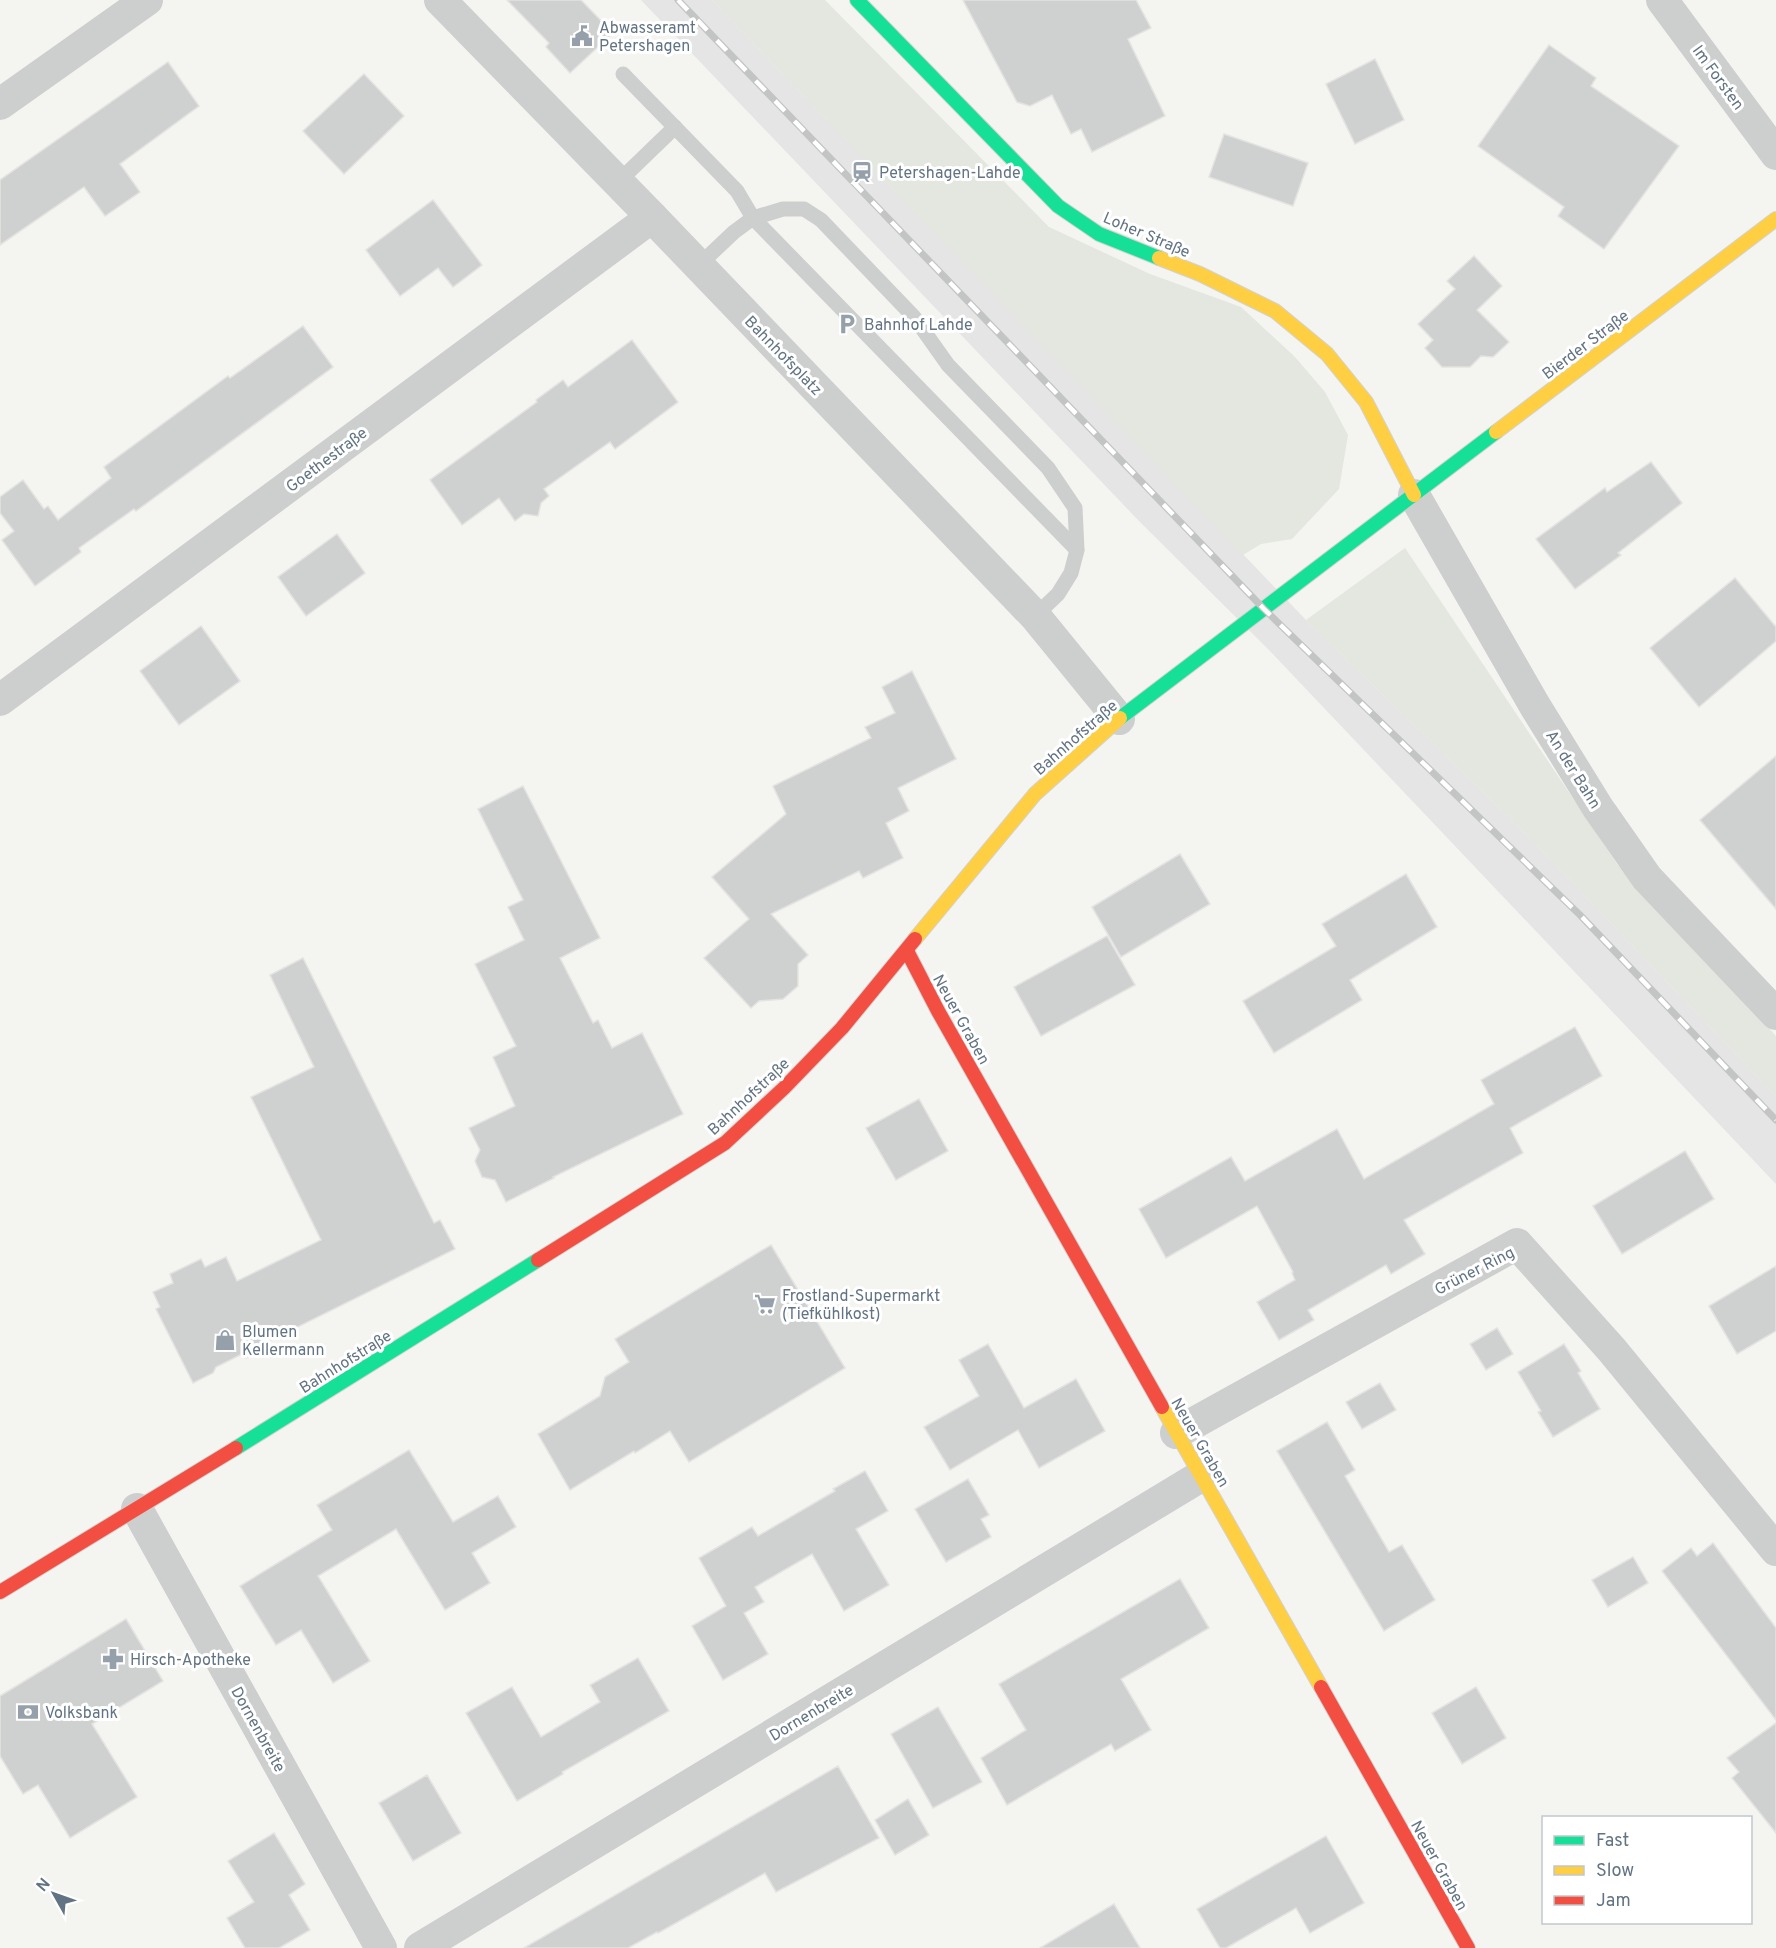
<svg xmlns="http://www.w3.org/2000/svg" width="1776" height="1948" font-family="Overpass,sans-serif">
<rect width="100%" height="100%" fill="#f4f4f1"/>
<polygon fill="#e4e5e4" points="641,0 712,0 1306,620 1524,832 1776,1096 1776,1184 1268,649 1140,522"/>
<g fill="#e3e7df">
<polygon points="712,0 825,0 1049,227 1150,274 1241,307 1295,357 1325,392 1348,435 1339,489 1292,539 1261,544 1243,555"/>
<polygon points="1405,548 1617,864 1776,1036 1776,1096 1524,832 1306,620"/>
</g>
<g fill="#cfd0d0" stroke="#e3e3e1" stroke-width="1.5">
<polygon points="507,0 581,0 613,33 570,73 546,47 549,43"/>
<polygon points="963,0 1136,0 1151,28 1128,39 1165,116 1092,152 1081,129 1071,134 1052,95 1030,106 1017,102"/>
<polygon points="1549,45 1596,78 1591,86 1679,146 1604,249 1558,216 1564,207 1478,146"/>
<polygon points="1375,59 1404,120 1355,144 1326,84"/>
<polygon points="168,62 199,106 120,164 140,192 105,216 84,187 0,245 0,180"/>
<polygon points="364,74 404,116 344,174 303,131"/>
<polygon points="1224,134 1308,163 1293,206 1209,177"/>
<polygon points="433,200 482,265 453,287 438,268 400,296 366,250"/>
<polygon points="1474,256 1502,286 1477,310 1509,342 1493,357 1481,356 1470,367 1442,367 1425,348 1433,340 1418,324 1455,289 1447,281"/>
<polygon points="303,326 333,367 136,511 134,509 79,548 81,552 35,586 2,540 14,531 0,513 0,497 23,480 44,509 48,506 58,520 111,478 104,467 228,376 230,378"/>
<polygon points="632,340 678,402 615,449 610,442 544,489 549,496 541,503 538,516 524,514 515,521 499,498 462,525 430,480 537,402 536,400 563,380 568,387"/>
<polygon points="1651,462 1682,503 1618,553 1621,555 1575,589 1536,539 1605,488 1607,492"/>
<polygon points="337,534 365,573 306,616 278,577"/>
<polygon points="1735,578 1776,627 1776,641 1699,707 1650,648"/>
<polygon points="201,626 240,681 179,725 140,671"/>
<polygon points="912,671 956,759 898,788 909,811 886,823 903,858 863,878 859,871 771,914 808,955 798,964 798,986 783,999 759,1001 751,1008 704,958 749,919 712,877 786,814 773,786 871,738 865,727 895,713 882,687"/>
<polygon points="1776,756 1776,909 1700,820"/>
<polygon points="523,786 600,938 560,958 593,1023 598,1020 612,1048 642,1033 683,1114 553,1177 554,1178 506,1202 495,1180 482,1177 475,1161 480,1150 469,1128 515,1106 493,1057 516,1046 475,964 524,940 508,907 523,900 478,809"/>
<polygon points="1180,854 1210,904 1121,957 1092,907"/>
<polygon points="1406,874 1437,927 1350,980 1362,1000 1274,1053 1243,1001 1336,946 1322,924"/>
<polygon points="1107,936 1135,985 1041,1036 1014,987"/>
<polygon points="303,958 434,1223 440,1220 455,1249 267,1342 269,1347 246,1358 240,1355 216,1367 213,1373 193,1383 156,1309 160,1307 153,1292 173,1283 170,1274 201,1259 205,1267 226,1257 237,1281 321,1240 251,1097 314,1067 270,975"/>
<polygon points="1575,1027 1602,1076 1510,1128 1523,1153 1404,1220 1425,1254 1391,1274 1386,1265 1308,1310 1314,1320 1279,1340 1257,1302 1295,1280 1292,1273 1293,1272 1257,1206 1166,1258 1139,1209 1231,1157 1245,1181 1337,1129 1364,1179 1494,1104 1481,1080"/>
<polygon points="919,1099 948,1151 896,1180 866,1128"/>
<polygon points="1685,1151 1714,1199 1622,1254 1593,1206"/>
<polygon points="771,1245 845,1368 689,1462 670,1431 635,1453 634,1451 570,1490 538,1434 600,1396 605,1377 629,1362 615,1339"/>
<polygon points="1776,1266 1776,1331 1737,1354 1709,1306"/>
<polygon points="1497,1328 1513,1354 1486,1370 1470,1344"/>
<polygon points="988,1344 1024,1408 1076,1379 1105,1431 1039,1468 1018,1430 950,1470 924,1427 979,1396 959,1360"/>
<polygon points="1564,1344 1581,1371 1578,1373 1600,1409 1553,1437 1538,1412 1541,1411 1518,1372"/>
<polygon points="1380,1383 1396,1410 1362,1429 1346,1402"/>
<polygon points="1327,1422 1355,1470 1345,1476 1389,1552 1402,1545 1435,1600 1384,1631 1277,1451"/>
<polygon points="409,1450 453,1522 498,1496 516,1527 472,1553 490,1583 445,1610 396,1529 318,1576 370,1661 333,1683 301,1630 276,1645 240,1586 332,1530 317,1505"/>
<polygon points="865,1471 888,1511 856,1529 889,1585 844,1611 812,1554 755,1587 764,1602 744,1613 768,1654 723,1680 692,1626 726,1606 699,1558 752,1527 758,1536 835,1491 833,1489"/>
<polygon points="968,1479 989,1515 981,1519 991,1537 946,1562 915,1509"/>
<polygon points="1713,1543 1776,1628 1776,1720 1662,1571 1691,1548 1697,1556"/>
<polygon points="1633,1557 1648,1583 1608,1607 1592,1580"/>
<polygon points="1180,1579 1209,1628 1121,1679 1151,1730 1115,1751 1111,1744 1007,1805 981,1758 1026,1730 999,1684"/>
<polygon points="126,1619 163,1681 92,1724 137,1797 70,1838 38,1785 23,1794 0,1756 0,1696"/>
<polygon points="638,1658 669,1711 562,1772 563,1774 517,1801 466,1713 512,1687 541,1737 600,1702 590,1685"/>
<polygon points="1476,1687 1506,1738 1462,1764 1432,1713"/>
<polygon points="938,1707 982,1782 933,1808 891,1734"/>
<polygon points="1776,1723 1776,1833 1732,1778 1739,1772 1727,1758"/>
<polygon points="838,1766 879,1838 776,1892 765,1873 658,1933 657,1932 628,1948 524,1948"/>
<polygon points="427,1775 461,1833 413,1861 379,1803"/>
<polygon points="908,1799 929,1835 895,1855 875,1820"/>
<polygon points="274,1833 305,1884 289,1895 310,1930 279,1948 245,1948 227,1918 254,1902 228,1861"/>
<polygon points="1326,1836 1364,1903 1310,1933 1296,1908 1226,1948 1220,1948 1197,1909"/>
<polygon points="1114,1904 1140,1948 1040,1948"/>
</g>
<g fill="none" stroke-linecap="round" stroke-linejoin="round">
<defs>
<g id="fast">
<polyline points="857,0 1058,206 1099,234 1159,258"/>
<polyline points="1120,718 1496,432"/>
<polyline points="236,1448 538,1260"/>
</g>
<g id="slow">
<polyline points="1159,258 1200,274 1275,311 1327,354 1366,402 1414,495"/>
<polyline points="1496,432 1776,219"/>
<polyline points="915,939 1035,794 1120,718"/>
<polyline points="1162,1407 1321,1687"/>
</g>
<g id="jam">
<polyline points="907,951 938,1011 1162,1407"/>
<polyline points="538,1260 725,1143 784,1088 842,1028 915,939"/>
<polyline points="0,1592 236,1448"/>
<polyline points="1321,1687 1468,1948"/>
</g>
</defs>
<use href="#fast" stroke="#d2d2d2" stroke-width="16"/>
<use href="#slow" stroke="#d2d2d2" stroke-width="16"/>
<use href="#jam" stroke="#d2d2d2" stroke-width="16"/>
<g stroke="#cdcece" stroke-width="15">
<polyline points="623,74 737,191 753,218 1077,550"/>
<polyline points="618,182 675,127"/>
<polyline points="698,266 734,232 753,218 783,209 804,209 821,220 914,317 948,365 1048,468 1075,508 1077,550 1071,573 1058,594 1035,616"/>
</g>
<g stroke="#cdcece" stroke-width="32">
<polyline points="440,0 652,217 1035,616 1119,719"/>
<polyline points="1662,0 1776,154"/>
<polyline points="0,104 147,0"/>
<polyline points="1414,495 1535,706 1598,808 1647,878 1776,1014"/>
<polyline points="0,700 652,217"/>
<polyline points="1176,1433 1517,1244 1612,1350 1776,1550"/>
<polyline points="137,1509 381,1948"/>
<polyline points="420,1948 1201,1476"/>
</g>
<use href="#fast" stroke="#16e098" stroke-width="14"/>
<use href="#slow" stroke="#ffcf43" stroke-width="14"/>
<use href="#jam" stroke="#f24e42" stroke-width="14"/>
<defs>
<polyline id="rail" points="678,0 1264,609 1580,915 1776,1120"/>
</defs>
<use href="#rail" stroke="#c3c4c4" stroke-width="7"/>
<use href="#rail" stroke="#fff" stroke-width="4.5" stroke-dasharray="14" stroke-linecap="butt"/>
</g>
<defs>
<symbol id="civic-bare" viewBox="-9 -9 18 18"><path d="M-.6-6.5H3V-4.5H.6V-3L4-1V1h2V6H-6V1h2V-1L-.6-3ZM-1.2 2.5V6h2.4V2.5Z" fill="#95a0aa" stroke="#fff" stroke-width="2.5" paint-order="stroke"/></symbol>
<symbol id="station-bare" viewBox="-9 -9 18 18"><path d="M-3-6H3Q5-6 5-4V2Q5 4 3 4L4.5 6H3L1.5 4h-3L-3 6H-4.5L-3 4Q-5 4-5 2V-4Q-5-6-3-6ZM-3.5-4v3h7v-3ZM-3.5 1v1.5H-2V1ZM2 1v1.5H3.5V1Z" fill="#95a0aa" stroke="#fff" stroke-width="2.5" paint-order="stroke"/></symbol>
<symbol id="parking-bare" viewBox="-9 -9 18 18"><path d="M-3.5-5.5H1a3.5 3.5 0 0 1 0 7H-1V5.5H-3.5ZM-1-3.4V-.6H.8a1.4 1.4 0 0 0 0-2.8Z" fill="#95a0aa" stroke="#fff" stroke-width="2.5" paint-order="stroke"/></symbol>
<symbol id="supermarket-bare" viewBox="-9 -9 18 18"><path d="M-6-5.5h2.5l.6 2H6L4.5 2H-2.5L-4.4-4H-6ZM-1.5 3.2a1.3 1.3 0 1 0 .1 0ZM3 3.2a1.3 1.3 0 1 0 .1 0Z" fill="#95a0aa" stroke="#fff" stroke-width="2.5" paint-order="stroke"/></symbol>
<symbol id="shop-bare" viewBox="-9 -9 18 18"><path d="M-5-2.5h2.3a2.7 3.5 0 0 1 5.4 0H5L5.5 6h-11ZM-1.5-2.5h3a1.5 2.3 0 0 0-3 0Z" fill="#95a0aa" stroke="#fff" stroke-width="2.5" paint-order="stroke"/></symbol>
<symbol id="pharmacy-bare" viewBox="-9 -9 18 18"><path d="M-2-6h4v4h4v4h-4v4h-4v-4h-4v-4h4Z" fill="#95a0aa" stroke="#fff" stroke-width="2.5" paint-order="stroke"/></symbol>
<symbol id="bank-bare" viewBox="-9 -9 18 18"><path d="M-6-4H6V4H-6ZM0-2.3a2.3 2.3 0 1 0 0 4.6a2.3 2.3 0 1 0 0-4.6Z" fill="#95a0aa" stroke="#fff" stroke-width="2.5" paint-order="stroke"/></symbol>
</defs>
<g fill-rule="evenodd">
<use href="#civic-bare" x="567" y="21" width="30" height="30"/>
<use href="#station-bare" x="847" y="157" width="30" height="30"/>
<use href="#parking-bare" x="832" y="309" width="30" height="30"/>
<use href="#supermarket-bare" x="750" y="1289" width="30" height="30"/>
<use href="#shop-bare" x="210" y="1325" width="30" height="30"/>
<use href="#pharmacy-bare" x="98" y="1644" width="30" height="30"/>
<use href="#bank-bare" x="13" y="1697" width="30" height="30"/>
</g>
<g text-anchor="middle" stroke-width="6" stroke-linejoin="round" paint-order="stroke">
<g font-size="16" fill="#627383" stroke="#fff" text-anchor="start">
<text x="599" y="33">Abwasseramt<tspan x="599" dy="18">Petershagen</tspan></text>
<text x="879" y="178">Petershagen-Lahde</text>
<text x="864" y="330">Bahnhof Lahde</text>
<text x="782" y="1301">Frostland-Supermarkt<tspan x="782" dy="18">(Tiefkühlkost)</tspan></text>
<text x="242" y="1337">Blumen<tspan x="242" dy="18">Kellermann</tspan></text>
<text x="130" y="1665">Hirsch-Apotheke</text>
<text x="45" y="1718">Volksbank</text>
</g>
<g font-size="16" fill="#627383" stroke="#fff">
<text transform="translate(1719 77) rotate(54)" y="6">Im Forsten</text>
<text transform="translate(1147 234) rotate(23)" y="6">Loher Straße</text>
<text transform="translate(1585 344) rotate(-37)" y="6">Bierder Straße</text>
<text transform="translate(784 355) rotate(46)" y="6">Bahnhofsplatz</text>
<text transform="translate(326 459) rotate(-37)" y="6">Goethestraße</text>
<text transform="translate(1075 737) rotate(-41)" y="6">Bahnhofstraße</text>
<text transform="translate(1574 769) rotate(58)" y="6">An der Bahn</text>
<text transform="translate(962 1019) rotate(61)" y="6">Neuer Graben</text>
<text transform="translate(748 1096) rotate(-43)" y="6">Bahnhofstraße</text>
<text transform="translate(1474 1270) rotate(-27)" y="6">Grüner Ring</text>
<text transform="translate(345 1361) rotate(-32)" y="6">Bahnhofstraße</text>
<text transform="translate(1201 1442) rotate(60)" y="6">Neuer Graben</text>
<text transform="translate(811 1712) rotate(-31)" y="6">Dornenbreite</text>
<text transform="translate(259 1729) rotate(61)" y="6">Dornenbreite</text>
<text transform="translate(1440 1865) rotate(61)" y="6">Neuer Graben</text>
</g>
</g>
<rect x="1542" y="1816" width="210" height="108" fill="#ffffff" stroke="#c0c7cd" stroke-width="1.5"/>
<rect x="1554" y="1836" width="30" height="9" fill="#16e098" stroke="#c0c7cd" stroke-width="1.5"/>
<text x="1596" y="1846" font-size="18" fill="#627383">Fast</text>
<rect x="1554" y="1866" width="30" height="9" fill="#ffcf43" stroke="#c0c7cd" stroke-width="1.5"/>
<text x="1596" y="1876" font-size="18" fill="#627383">Slow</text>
<rect x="1554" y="1896" width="30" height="9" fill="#f24e42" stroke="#c0c7cd" stroke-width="1.5"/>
<text x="1596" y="1906" font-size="18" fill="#627383">Jam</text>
<g transform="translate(54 1894) rotate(310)" stroke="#ffffff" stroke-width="4.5" paint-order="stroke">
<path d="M0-4.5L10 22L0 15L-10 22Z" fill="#627383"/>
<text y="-9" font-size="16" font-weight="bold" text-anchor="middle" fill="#627383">N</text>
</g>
</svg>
